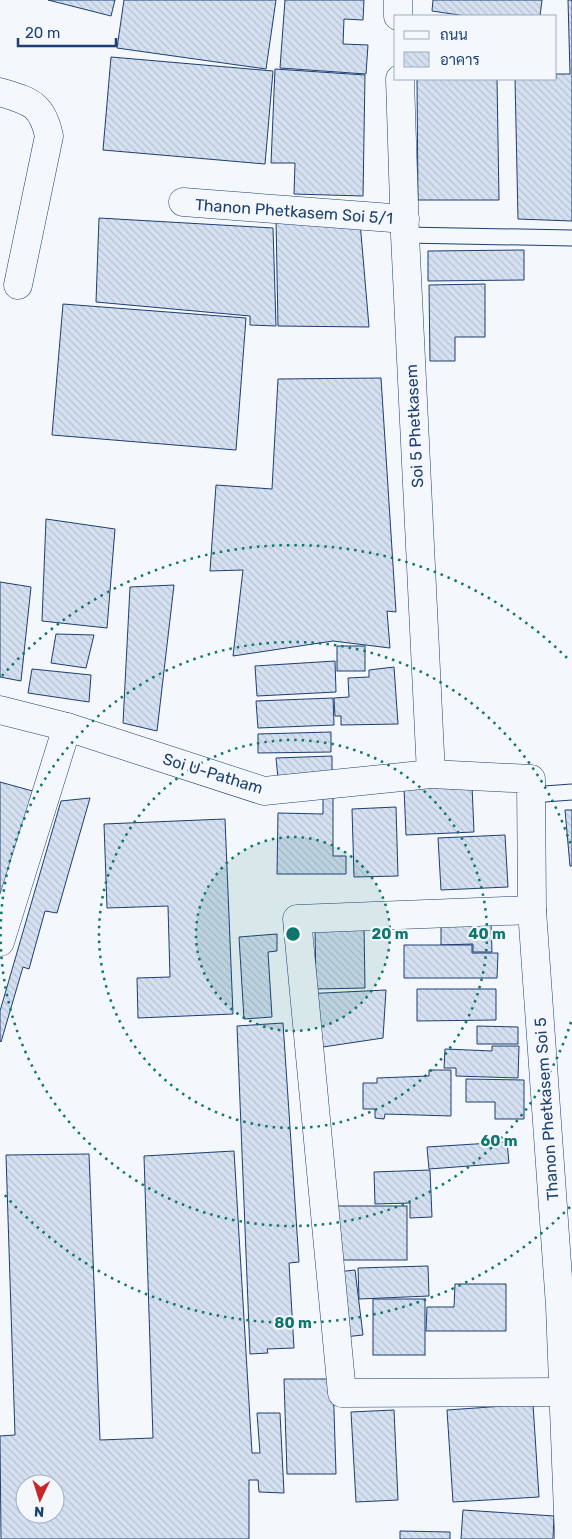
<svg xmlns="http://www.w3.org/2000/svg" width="572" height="1539" font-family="Rubik,Sarabun,sans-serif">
<defs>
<pattern id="building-back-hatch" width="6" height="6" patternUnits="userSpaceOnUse" patternTransform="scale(1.25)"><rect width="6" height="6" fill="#d5e0f0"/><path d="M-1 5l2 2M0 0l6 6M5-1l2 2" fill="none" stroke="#b6c1d1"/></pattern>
</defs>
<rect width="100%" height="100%" fill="#f4f7fb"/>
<g fill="url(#building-back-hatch)" stroke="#1d3f73" fill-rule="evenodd">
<polygon points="48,0 115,0 111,16"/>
<polygon points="124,0 276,0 266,69 117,48"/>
<polygon points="285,0 364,0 363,20 344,19 343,44 368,45 366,74 280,68"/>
<polygon points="433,0 542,0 540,16 466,16 432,11"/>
<polygon points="568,0 572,0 572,221 518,219 515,79 556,79 556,74 570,74"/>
<polygon points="111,57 273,71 265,164 103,150"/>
<polygon points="275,69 365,75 363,196 294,194 295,163 271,163"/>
<polygon points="417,79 497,79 499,200 418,200"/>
<polygon points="99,218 273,228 276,326 250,325 250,316 96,302"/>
<polygon points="276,219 360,222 369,327 278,326"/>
<polygon points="524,250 524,280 428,281 428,251"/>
<polygon points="485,284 485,337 455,337 455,361 430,361 429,285"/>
<polygon points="63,304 246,318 236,450 52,435"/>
<polygon points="381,378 396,612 387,611 390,648 333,641 233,656 243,570 210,571 216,485 272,489 278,379"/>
<polygon points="46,519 115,529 107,628 42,621"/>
<polygon points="0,582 31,587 21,681 0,677"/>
<polygon points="174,585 157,731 123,723 130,587"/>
<polygon points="56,634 94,635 86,668 51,663"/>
<rect x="337" y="646" width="28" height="25"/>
<polygon points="335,661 336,692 257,696 255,666"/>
<polygon points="394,667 398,724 341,725 341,716 335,716 334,698 349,697 348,678 369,677 369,670"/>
<polygon points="32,669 91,675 89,702 28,693"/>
<polygon points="333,698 334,725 258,728 256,701"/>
<polygon points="331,732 331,752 258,753 258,734"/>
<polygon points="332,756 332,776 278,778 276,758"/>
<polygon points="0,782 36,792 0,899"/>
<polygon points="472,786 474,832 406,835 404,788"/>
<polygon points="323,797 333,797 333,856 346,856 346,874 277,874 278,813 323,814"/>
<polygon points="90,798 57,913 45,911 29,969 23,967 1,1042 0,1041 0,1011 61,801"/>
<polygon points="396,807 398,876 354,877 352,809"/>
<polygon points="565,810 572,810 572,866 570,866"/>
<polygon points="225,819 233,1014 138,1018 137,978 170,977 168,906 107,908 104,824"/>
<polygon points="505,835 508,887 441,890 438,838"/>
<polygon points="491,922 492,952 473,952 473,944 441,945 441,923"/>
<polygon points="364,925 365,988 316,989 315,926"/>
<polygon points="277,934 277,951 268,952 272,1017 244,1019 239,937"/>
<polygon points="404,945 472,945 472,953 498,953 497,978 404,978"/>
<polygon points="417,989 496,989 496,1020 417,1021"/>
<polygon points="386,990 383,1038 303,1050 303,994"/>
<polygon points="283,1023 299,1262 289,1263 294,1348 267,1349 268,1353 250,1354 237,1026"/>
<polygon points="477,1026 518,1027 518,1044 477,1044"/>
<polygon points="492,1046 519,1046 518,1078 456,1076 456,1068 444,1068 445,1049 492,1051"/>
<polygon points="429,1070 451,1070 451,1116 385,1114 384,1119 375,1118 375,1109 363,1109 363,1083 377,1083 377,1078 429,1076"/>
<polygon points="466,1079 524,1080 524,1119 495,1119 495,1102 466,1102"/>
<polygon points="507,1142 509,1163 429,1169 427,1147"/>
<path d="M234,1151l18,302h8l-3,-40h23l4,80 -25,-1 -1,-12h-9v59h-248l-1,-103 15,-1 -9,-280 83,-1 11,286 53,-2 -9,-282zM25,1484h30v30h-30z"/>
<polygon points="430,1170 432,1217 410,1218 410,1203 375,1204 374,1172"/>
<rect x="337" y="1206" width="70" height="54"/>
<polygon points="428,1266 429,1296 359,1299 358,1268"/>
<polygon points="355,1270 363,1335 344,1337 337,1272"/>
<polygon points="455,1284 506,1284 506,1331 426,1331 427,1307 454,1307"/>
<rect x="373" y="1299" width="52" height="56"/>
<polygon points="284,1379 333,1379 336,1474 287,1474"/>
<polygon points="533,1404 539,1497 453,1502 447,1410"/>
<polygon points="394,1410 398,1500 356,1502 351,1412"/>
<polygon points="463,1510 554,1516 553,1539 461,1539"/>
<polygon points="400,1531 450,1532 450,1539 400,1539"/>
</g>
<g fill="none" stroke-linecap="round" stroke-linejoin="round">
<defs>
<g id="service">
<polyline points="405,235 572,238"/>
<polyline points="531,795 572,792"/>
</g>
<g id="minor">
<polyline points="398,0 398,16"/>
<polyline points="400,79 405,235 431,774"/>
<path d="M0,92c29,9 42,11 49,44l-31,149"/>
<polyline points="183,202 405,219"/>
<polyline points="0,710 67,727 264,791 431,774 531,779 532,910 560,1306 569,1539"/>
<polyline points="532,910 297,919 342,1393 563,1392"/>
<polyline points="0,942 67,727"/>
</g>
</defs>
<use href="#service" stroke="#1d3f73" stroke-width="17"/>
<use href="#minor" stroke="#1d3f73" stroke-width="29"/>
<use href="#service" stroke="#f4f7fb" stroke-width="15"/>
<use href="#minor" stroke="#f4f7fb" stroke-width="28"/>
</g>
<circle cx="293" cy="934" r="97" fill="#0f766e" fill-opacity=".12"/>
<g fill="none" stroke="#0f766e" stroke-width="2.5" stroke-dasharray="2.5 5">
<circle cx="293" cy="934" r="97"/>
<circle cx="293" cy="934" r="194"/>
<path d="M571 1022A292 292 0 1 1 571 846"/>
<path d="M570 1207A389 389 0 0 1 2 1192M2 676A389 389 0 0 1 570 661"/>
</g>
<g text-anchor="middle" stroke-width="4" stroke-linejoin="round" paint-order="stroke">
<g font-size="16" fill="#1d3f73" stroke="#f4f7fb">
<text transform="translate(294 211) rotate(4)" y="6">Thanon Phetkasem Soi 5/1</text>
<text transform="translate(414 426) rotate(-93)" y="6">Soi 5 Phetkasem</text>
<text transform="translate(213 773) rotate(17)" y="6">Soi U-Patham</text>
<text transform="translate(546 1109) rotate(-94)" y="6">Thanon Phetkasem Soi 5</text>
</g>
</g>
<circle cx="293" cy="934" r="8" fill="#0f766e" stroke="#f4f7fb" stroke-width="2.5"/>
<g font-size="15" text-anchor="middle" font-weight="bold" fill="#0f766e" stroke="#f4f7fb" stroke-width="4" stroke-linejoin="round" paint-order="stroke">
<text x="390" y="939">20 m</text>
<text x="487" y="939">40 m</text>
<text x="499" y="1146">60 m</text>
<text x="293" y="1328">80 m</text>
</g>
<rect x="394" y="15" width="162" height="65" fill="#f4f7fb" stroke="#9eadc5"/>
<rect x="404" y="31" width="25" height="8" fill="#f4f7fb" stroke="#9eadc5"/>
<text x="440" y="40" font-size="15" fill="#1d3f73">ถนน</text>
<rect x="404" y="52" width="25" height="15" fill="url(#building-back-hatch)" stroke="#9eadc5"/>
<text x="440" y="65" font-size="15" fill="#1d3f73">อาคาร</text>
<g transform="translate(40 1499) rotate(184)"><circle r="24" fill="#f4f7fb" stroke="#9eadc5"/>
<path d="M0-4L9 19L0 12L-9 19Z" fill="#c62828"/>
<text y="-8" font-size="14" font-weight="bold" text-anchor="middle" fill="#1d3f73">N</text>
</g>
<path d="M18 38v8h98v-8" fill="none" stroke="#1d3f73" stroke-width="2.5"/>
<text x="25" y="38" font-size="15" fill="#1d3f73" stroke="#f4f7fb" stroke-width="4" paint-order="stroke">20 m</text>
</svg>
